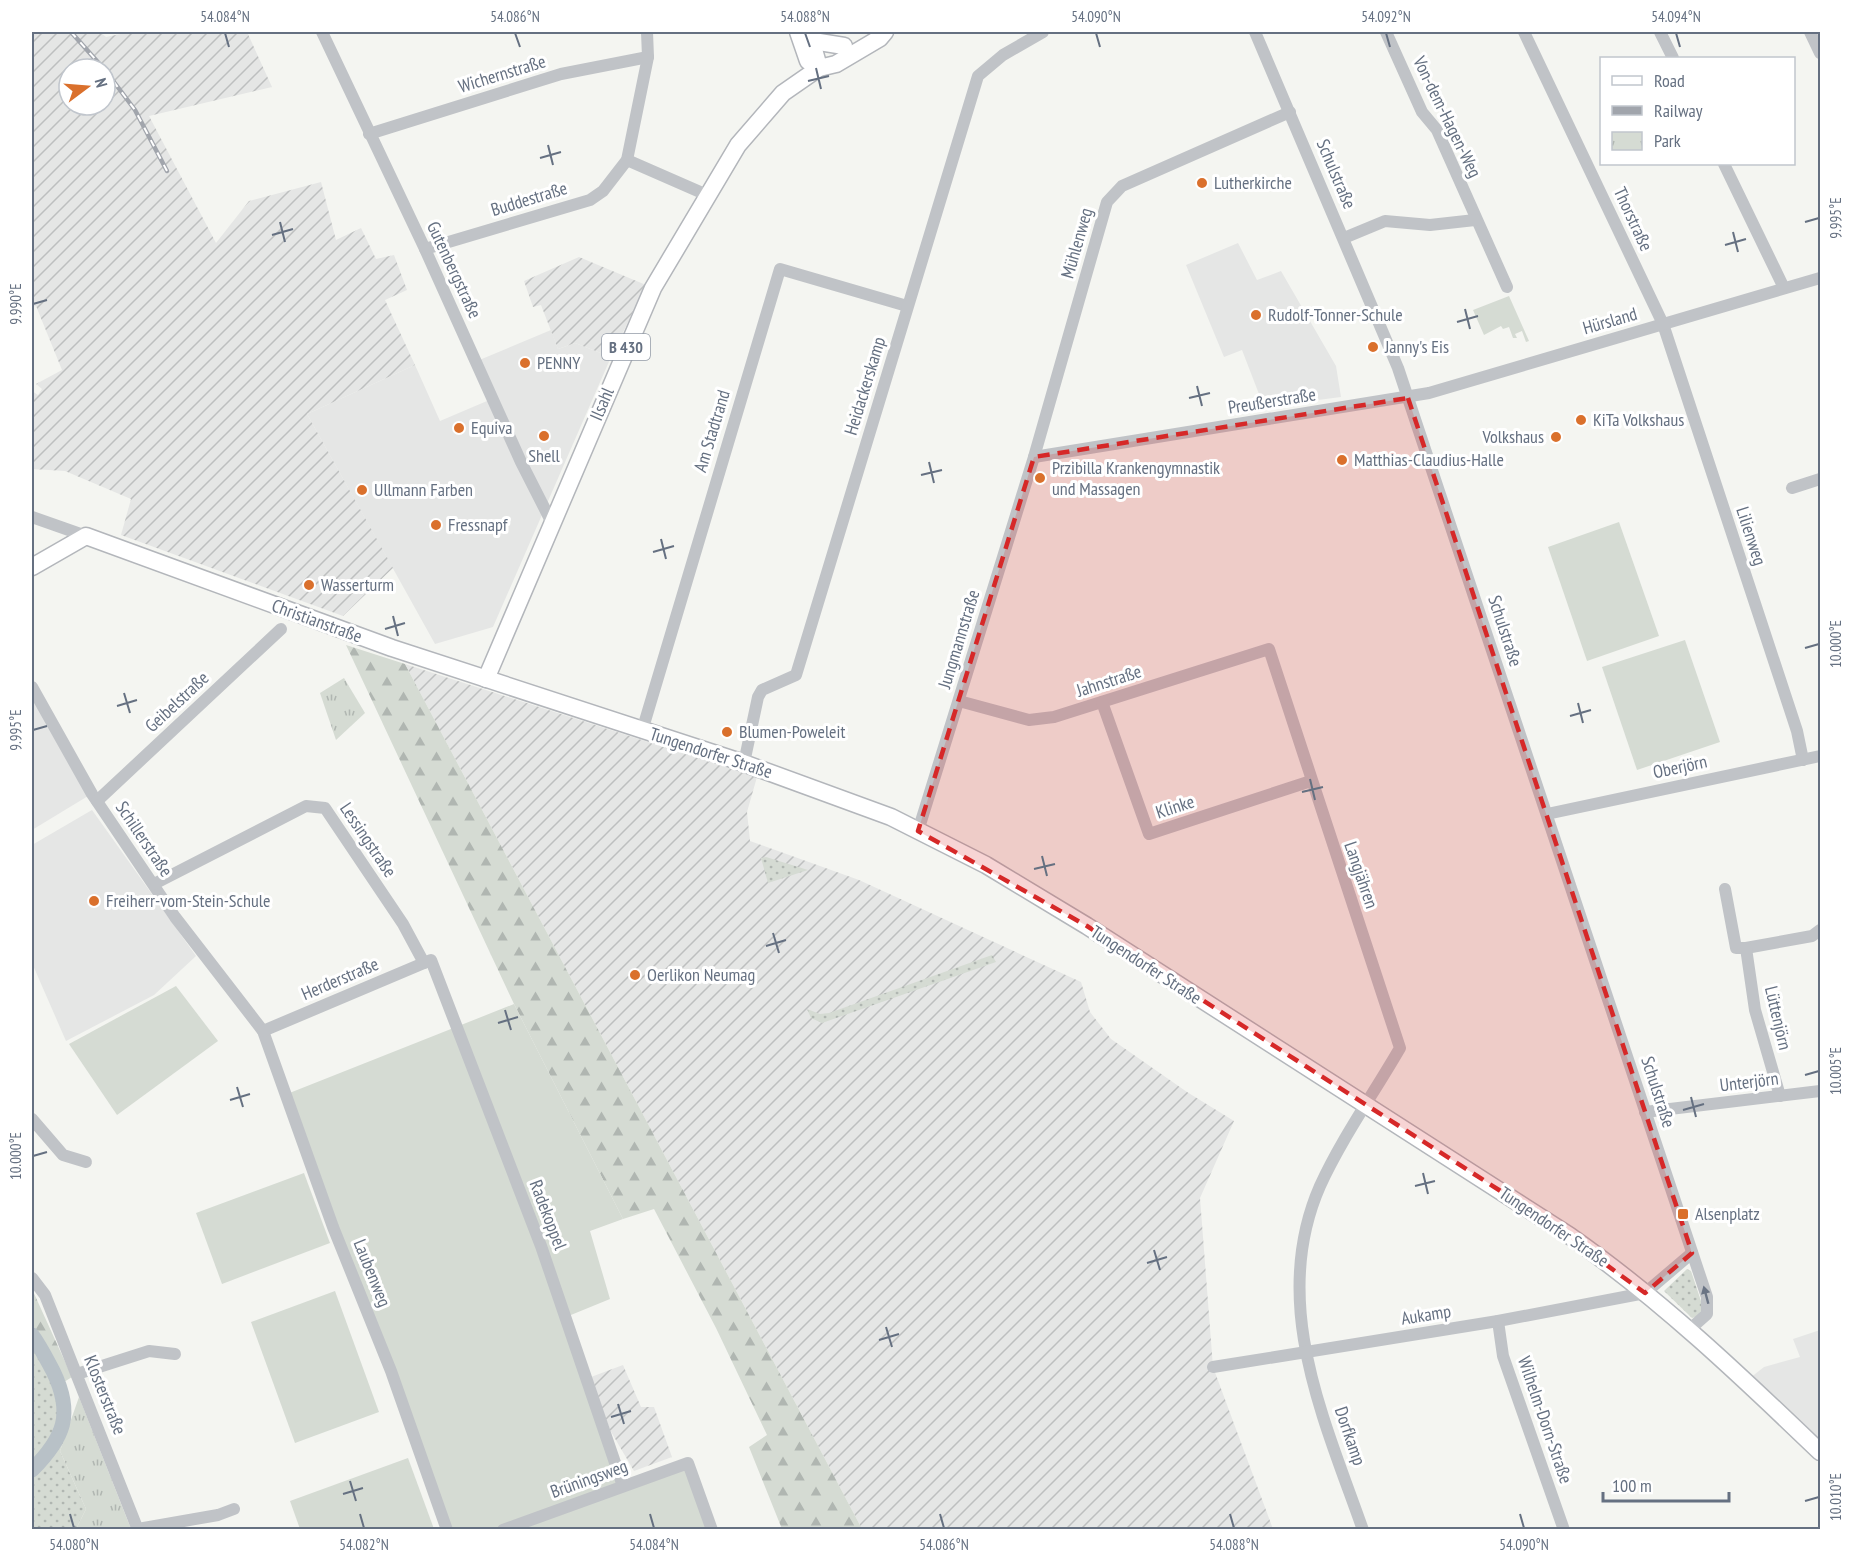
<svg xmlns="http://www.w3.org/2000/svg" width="1852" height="1561" font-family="'PT Sans Narrow',sans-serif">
<defs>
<pattern id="industrial-furrows" width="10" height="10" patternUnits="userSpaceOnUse" patternTransform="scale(1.5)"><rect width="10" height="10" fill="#e5e6e5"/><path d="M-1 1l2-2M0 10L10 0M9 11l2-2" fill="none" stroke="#bdbfbf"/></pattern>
<pattern id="grass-dots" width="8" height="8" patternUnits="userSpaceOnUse" patternTransform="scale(1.5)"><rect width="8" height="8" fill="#d5dbd3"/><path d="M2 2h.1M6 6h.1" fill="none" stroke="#b0b6b1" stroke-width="1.8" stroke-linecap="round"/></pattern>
<pattern id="forest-firs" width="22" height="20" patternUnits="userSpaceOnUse" patternTransform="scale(1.5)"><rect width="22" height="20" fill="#d5dbd3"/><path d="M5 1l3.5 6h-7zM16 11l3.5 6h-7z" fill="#b0b6b1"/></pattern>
<pattern id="park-tufts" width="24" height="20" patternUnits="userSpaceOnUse" patternTransform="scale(1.5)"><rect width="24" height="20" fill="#d5dbd3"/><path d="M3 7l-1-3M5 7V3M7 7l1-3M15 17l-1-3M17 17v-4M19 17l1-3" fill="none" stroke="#b0b6b1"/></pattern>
</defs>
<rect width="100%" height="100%" fill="#f4f5f1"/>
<g fill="#e5e6e5">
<polygon points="1238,243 1257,280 1281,271 1336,366 1341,397 1264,407 1242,350 1224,357 1186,265"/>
<polygon points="551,330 558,349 575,343 611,357 493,627 435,644 307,414 415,365 440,421 494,398 477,361"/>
<polygon points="32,693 88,796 32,830"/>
<polygon points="92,810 196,956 154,995 66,1041 32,963 32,845"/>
<polygon points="1820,1330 1820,1443 1750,1378 1764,1367 1800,1357 1793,1339"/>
</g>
<g fill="url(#industrial-furrows)" fill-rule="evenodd">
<path d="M32,32h68l6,5 24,-5h117l25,55 -123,29 67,127 33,-42 72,-19 15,58 25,-12 15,31 18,-4 13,35 -22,10 30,65 -108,49 86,154 -50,48 -222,-81 10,-36 -66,-28 -33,-2v-78l6,4 4,-6 -6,-5 26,-14 -26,-64 -4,1zM69,69h36v36h-36z"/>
<polygon points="579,257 646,285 611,357 575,343 558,349 541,305 533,307 524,281"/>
<polygon points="405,664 757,777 747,812 750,841 859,880 1081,982 1090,1012 1111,1039 1187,1092 1234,1121 1200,1198 1213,1367 1273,1529 862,1529"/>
<polygon points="623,1365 641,1407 654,1407 672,1457 634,1471 610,1430 591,1377"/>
</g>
<g fill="url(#grass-dots)">
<polygon points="766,857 808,870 768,883 761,858"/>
<polygon points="992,955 996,962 822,1023 811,1018 807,1009 820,1014 829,1013"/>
<polygon points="1687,1269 1691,1271 1703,1307 1699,1316 1692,1318 1664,1291"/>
<path d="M32,1327c18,22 39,58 39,88 0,11 -7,25 -11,36l26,58 -10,20h-44z"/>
</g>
<g fill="url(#forest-firs)">
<polygon points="346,645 405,664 862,1529 782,1529 749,1447 767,1435 716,1328 654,1209 623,1219 514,1004"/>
<polygon points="32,1289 72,1377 64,1382 42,1339 32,1327"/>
</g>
<g fill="url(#park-tufts)">
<polygon points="344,678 365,713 336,740 320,693"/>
<polygon points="79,1397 131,1529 76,1529 86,1509 60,1451"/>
</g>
<g fill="#d5dbd3">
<polygon points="1509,296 1529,341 1526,342 1522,331 1515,334 1517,338 1513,338 1509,327 1503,329 1501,326 1484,335 1473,310"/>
<polygon points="1619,522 1659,636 1587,661 1548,547"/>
<polygon points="1685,640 1720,742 1637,770 1602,667"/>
<polygon points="176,986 218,1041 117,1115 69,1044"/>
<polygon points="514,1004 623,1219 590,1231 610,1299 566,1317 623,1486 688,1463 712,1529 447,1529 287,1094"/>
<polygon points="304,1173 330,1243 222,1284 196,1213"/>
<polygon points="335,1291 379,1412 295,1443 251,1322"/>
<polygon points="408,1458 434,1529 300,1529 290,1501"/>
</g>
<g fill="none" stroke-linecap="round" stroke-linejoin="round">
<path stroke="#b8c1c7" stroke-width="15" d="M32,1335c8,11 14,23 21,36 21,43 11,67 -21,99"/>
<defs>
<g id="major">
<polyline points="798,32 808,61 819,68"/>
<polyline points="809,32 819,67"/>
<polyline points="813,41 844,46"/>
<path d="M32,567l54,-31 306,112 346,113 153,56 95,48 101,61 483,310c90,63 171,140 250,216"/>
<polyline points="486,679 653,288 738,145 783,93 819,68 836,64 880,38 885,32"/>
</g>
</defs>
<use href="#major" stroke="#b3b6bb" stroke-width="19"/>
<g stroke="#c0c3c7" stroke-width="12">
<polyline points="322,32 425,249 521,462 552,523"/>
<polyline points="1255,32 1398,368 1707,1297 1707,1314 1689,1330"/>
<polyline points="1386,32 1422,112 1437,130 1507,287"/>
<polyline points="1524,32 1663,324 1797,731 1803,760"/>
<polyline points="1660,32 1673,58"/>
<polyline points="1810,32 1820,53"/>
<polyline points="369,134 561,74 648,57"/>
<polyline points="627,160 707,195"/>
<polyline points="1724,164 1784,288"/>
<polyline points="1344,238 1385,221 1430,225 1475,220"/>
<polyline points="425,249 590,200 603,191 627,160 648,57 647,32"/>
<polyline points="1034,457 1429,393 1820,278"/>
<polyline points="1792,488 1820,479"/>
<polyline points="32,517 86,536"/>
<polyline points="32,687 92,794 175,917 263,1031 333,1227 391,1371 447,1530"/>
<path d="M959,701l70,19 25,-3 215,-68 131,399c-26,45 -58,90 -80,138 -51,116 4,233 43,344"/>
<polyline points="1102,702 1149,834 1311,781"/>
<polyline points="642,731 780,269 907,306"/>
<polyline points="744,763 758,697 762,690 796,675 978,76 1003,55 1043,32"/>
<polyline points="97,801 281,629"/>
<polyline points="1547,814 1820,756"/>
<polyline points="918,831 1034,457 1107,202 1122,186 1290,112"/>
<polyline points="154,884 306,806 325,808 403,924 424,963"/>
<polyline points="1725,889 1736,948 1746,948 1812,936 1820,930"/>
<polyline points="1746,948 1755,1010 1780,1096"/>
<polyline points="263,1031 431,960 541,1246 623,1486"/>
<polyline points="1645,1112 1820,1091"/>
<polyline points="32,1119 63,1155 86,1162"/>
<polyline points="32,1278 45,1295 138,1530"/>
<polyline points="1498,1321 1503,1356 1564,1530"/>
<polyline points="1213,1367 1498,1321 1645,1293 1692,1253"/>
<polyline points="77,1374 149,1351 175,1354"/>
<polyline points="138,1529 218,1515 234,1509"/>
<polyline points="503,1530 688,1463 712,1530"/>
</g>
<use href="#major" stroke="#fff" stroke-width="16"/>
<defs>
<g id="rail">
<polyline points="71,32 104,69"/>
<polyline points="105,70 135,110 167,171"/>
</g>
</defs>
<use href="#rail" stroke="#a1a5ac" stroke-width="4.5"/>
<use href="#rail" stroke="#fff" stroke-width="2" stroke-dasharray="7" stroke-linecap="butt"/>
</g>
<defs><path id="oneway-solid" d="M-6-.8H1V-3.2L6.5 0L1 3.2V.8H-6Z" transform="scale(1.5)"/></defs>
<use fill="#6a7484" href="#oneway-solid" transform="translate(1706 1295) rotate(-105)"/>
<path fill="#d62828" fill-opacity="0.2" stroke="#d62828" stroke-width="4.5" stroke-dasharray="12 8" stroke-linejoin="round" d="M1408,398l284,855 -47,40 -107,-78 -451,-289 -169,-95 116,-374z"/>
<path fill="none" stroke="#657081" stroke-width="2" d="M225,33l4,14M515,33l5,14M805,33l5,14M1096,33l4,14M1386,33l4,14M1676,33l4,14M816,68l5,21M808,81l21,-5M548,145l5,20M540,158l21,-6M280,222l5,20M1805,222l14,-4M1733,232l5,20M272,235l21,-6M1725,245l21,-6M33,304l14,-4M1465,309l5,20M1457,322l21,-6M1197,386l5,20M1189,398l21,-5M929,462l5,21M921,475l21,-5M661,539l5,20M653,552l21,-6M393,616l5,20M385,629l20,-6M1805,648l14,-4M124,693l6,20M1578,703l5,20M117,706l20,-6M1570,716l21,-6M33,730l14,-4M1310,779l5,21M1302,792l21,-5M1042,856l5,20M1034,869l21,-5M773,933l6,20M766,946l20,-6M505,1010l6,20M498,1023l20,-6M1805,1075l14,-4M237,1087l6,20M1691,1097l5,20M230,1100l20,-6M1683,1110l21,-6M33,1156l14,-4M1423,1173l5,21M1415,1186l20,-5M1154,1250l6,20M1147,1263l20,-6M886,1327l6,20M879,1340l20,-6M618,1404l6,20M611,1417l20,-6M350,1481l6,20M343,1494l20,-6M1805,1501l14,-4M70,1514l4,14M360,1514l4,14M650,1514l4,14M940,1514l4,14M1230,1514l4,14M1520,1514l4,14"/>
<g fill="#da702c" stroke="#fff" stroke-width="2">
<circle cx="1202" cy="183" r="6"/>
<circle cx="1256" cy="315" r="6"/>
<circle cx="1373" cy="347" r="6"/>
<circle cx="525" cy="363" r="6"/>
<circle cx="1581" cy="420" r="6"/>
<circle cx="459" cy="428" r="6"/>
<circle cx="544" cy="436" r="6"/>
<circle cx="1556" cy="437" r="6"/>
<circle cx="1342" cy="460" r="6"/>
<circle cx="1040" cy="478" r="6"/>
<circle cx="362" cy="490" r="6"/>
<circle cx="436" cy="525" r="6"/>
<circle cx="309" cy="585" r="6"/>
<circle cx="727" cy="732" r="6"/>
<circle cx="94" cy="901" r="6"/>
<circle cx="635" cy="975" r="6"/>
<rect x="1677" y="1208" width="12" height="12" rx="3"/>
</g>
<g text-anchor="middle" stroke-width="6" stroke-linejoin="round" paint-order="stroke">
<rect fill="#fff" stroke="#939ba7" stroke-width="1.5" x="602" y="334" width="48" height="26" rx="4.5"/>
<g font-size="16" font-weight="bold" fill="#657081">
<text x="626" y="353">B 430</text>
</g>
<g font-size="18" fill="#657081" stroke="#fff">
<text transform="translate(502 74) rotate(-17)" y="6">Wichernstraße</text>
<text transform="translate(1447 117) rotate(64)" y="6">Von-dem-Hagen-Weg</text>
<text transform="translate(1336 174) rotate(67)" y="6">Schulstraße</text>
<text transform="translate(529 199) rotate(-17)" y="6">Buddestraße</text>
<text transform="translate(1633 219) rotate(65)" y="6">Thorstraße</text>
<text transform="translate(1077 243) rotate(-74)" y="6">Mühlenweg</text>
<text transform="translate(454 270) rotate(65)" y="6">Gutenbergstraße</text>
<text transform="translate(1610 321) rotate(-16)" y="6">Hürsland</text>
<text transform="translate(865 386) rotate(-73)" y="6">Heidackerskamp</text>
<text transform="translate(1272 401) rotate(-9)" y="6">Preußerstraße</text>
<text transform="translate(602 404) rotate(-67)" y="6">Ilsahl</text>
<text transform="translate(712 431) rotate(-73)" y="6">Am Stadtrand</text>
<text transform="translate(1751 536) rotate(72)" y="6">Lilienweg</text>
<text transform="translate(317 621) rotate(20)" y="6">Christianstraße</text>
<text transform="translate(1505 631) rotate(72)" y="6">Schulstraße</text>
<text transform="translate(959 639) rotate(-73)" y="6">Jungmannstraße</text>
<text transform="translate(1109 681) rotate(-18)" y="6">Jahnstraße</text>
<text transform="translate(177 702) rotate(-43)" y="6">Geibelstraße</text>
<text transform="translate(711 753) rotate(18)" y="6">Tungendorfer Straße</text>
<text transform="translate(1680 767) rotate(-12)" y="6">Oberjörn</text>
<text transform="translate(1175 807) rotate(-18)" y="6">Klinke</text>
<text transform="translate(144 839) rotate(56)" y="6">Schillerstraße</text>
<text transform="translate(368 840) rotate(56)" y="6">Lessingstraße</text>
<text transform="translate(1361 875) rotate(71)" y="6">Langjähren</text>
<text transform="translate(1146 965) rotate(33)" y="6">Tungendorfer Straße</text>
<text transform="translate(340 979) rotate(-23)" y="6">Herderstraße</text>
<text transform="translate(1778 1018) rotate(77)" y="6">Lüttenjörn</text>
<text transform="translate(1749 1082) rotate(-7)" y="6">Unterjörn</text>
<text transform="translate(1658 1092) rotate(72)" y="6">Schulstraße</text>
<text transform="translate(548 1215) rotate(69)" y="6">Radekoppel</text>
<text transform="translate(1554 1227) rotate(34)" y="6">Tungendorfer Straße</text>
<text transform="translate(372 1273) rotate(68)" y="6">Laubenweg</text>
<text transform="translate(1426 1315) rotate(-9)" y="6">Aukamp</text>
<text transform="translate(105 1395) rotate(68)" y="6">Klosterstraße</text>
<text transform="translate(1545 1420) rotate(71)" y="6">Wilhelm-Dorn-Straße</text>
<text transform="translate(1350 1436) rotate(71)" y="6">Dorfkamp</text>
<text transform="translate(589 1479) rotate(-20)" y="6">Brüningsweg</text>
</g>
<g font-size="18" fill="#657081" stroke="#fff" text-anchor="start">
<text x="1214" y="189">Lutherkirche</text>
<text x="1268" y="321">Rudolf-Tonner-Schule</text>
<text x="1385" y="353">Janny's Eis</text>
<text x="537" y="369">PENNY</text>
<text x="1593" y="426">KiTa Volkshaus</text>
<text x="471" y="434">Equiva</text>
<text x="1544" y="443" text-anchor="end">Volkshaus</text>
<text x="544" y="462" text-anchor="middle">Shell</text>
<text x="1354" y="466">Matthias-Claudius-Halle</text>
<text x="1052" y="474">Przibilla Krankengymnastik<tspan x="1052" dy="21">und Massagen</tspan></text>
<text x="374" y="496">Ullmann Farben</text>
<text x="448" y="531">Fressnapf</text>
<text x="321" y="591">Wasserturm</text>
<text x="739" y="738">Blumen-Poweleit</text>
<text x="106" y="907">Freiherr-vom-Stein-Schule</text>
<text x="647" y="981">Oerlikon Neumag</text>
<text x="1695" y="1220">Alsenplatz</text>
</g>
</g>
<rect width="1852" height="1561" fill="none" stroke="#ffffff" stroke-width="66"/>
<rect x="1600" y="57" width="195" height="108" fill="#ffffff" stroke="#c1c6cd" stroke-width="1.5"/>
<rect x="1612" y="76" width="30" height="9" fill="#ffffff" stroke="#c1c6cd" stroke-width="1.5"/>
<text x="1654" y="87" font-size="18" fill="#657081">Road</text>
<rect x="1612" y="106" width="30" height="9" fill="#a1a5ac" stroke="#c1c6cd" stroke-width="1.5"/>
<text x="1654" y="117" font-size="18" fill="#657081">Railway</text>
<rect x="1612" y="132" width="30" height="18" fill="url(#park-tufts)" stroke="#c1c6cd" stroke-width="1.5"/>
<text x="1654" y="147" font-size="18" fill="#657081">Park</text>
<g transform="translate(87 87) rotate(74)"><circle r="28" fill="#ffffff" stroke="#c1c6cd" stroke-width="1.5"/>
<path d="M0-4.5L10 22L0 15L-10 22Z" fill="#da702c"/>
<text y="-9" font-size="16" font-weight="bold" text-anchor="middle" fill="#657081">N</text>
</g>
<path d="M1603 1492v9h126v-9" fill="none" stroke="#657081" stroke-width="3"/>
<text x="1612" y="1492" font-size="18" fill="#657081" stroke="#ffffff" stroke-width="4.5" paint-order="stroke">100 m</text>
<rect x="33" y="33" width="1786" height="1495" fill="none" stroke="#657081" stroke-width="2"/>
<g font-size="15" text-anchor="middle" fill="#657081">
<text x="225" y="22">54.084°N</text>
<text x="515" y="22">54.086°N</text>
<text x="805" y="22">54.088°N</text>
<text x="1096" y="22">54.090°N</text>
<text x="1386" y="22">54.092°N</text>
<text x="1676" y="22">54.094°N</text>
<text transform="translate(1836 218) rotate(-90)" y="5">9.995°E</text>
<text transform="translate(16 304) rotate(-90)" y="5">9.990°E</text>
<text transform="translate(1836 644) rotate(-90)" y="5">10.000°E</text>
<text transform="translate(16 730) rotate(-90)" y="5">9.995°E</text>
<text transform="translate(1836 1071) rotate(-90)" y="5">10.005°E</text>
<text transform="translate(16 1156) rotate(-90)" y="5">10.000°E</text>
<text transform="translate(1836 1497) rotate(-90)" y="5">10.010°E</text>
<text x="74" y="1550">54.080°N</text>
<text x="364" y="1550">54.082°N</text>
<text x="654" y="1550">54.084°N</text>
<text x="944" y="1550">54.086°N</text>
<text x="1234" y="1550">54.088°N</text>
<text x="1524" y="1550">54.090°N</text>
</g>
</svg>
